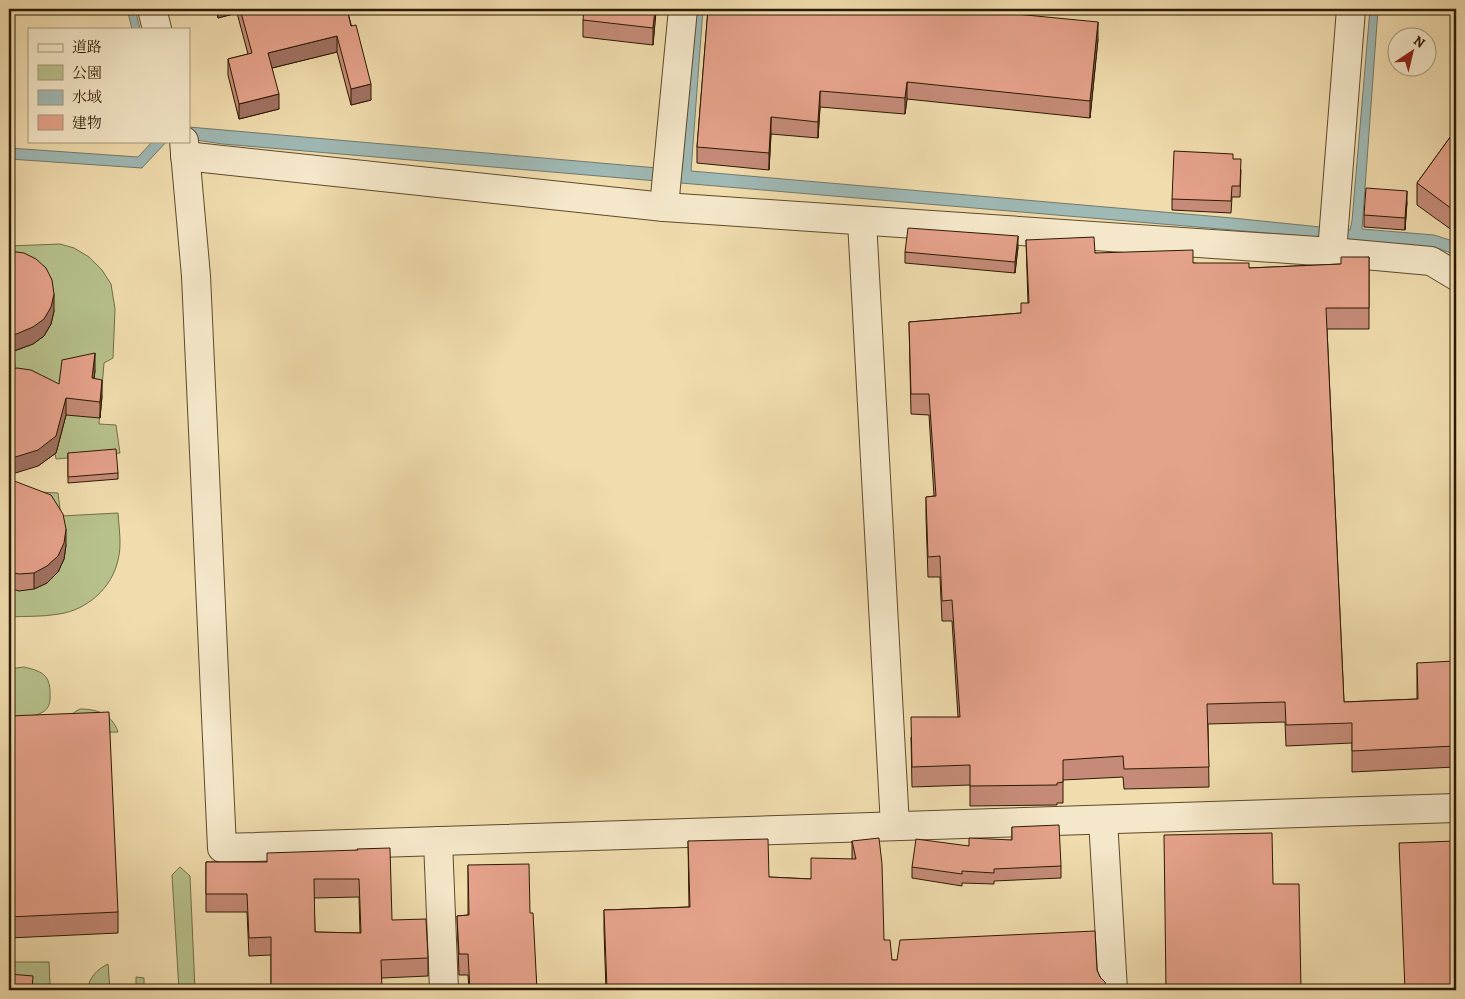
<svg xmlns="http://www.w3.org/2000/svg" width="1465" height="999" font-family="Alegreya,'Noto Serif JP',serif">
<rect width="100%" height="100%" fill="#f0dcad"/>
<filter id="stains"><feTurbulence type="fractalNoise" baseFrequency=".004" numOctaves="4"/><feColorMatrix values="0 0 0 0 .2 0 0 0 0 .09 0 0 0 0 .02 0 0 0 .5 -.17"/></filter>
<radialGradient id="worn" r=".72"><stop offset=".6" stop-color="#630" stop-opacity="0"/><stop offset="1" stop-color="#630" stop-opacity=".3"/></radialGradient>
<g fill="#b7c18c" stroke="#726d46">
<polygon points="60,244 74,248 89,257 102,270 111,284 115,309 113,358 104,363 99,424 116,425 120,453 56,459 47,406 17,390 12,329 9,326 9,246"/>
<path d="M40,492l18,1 3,23 57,-3c1,16 4,32 0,47 -6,28 -31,50 -59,54 -16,3 -34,2 -50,3v-85z"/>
<path d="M24,667c21,5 27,9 26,32 0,5 -2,10 -7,13 -11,6 -22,6 -34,7v-50z"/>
<path d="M80,709c17,0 32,5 38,23l-60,1c6,-10 10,-18 22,-24z"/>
<polygon points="180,867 190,876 195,990 179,990 172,875"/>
<polygon points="9,962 49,962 50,984 34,986 34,990 9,990"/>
<path d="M108,964l2,26h-23c3,-13 9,-20 21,-26z"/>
<polygon points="136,977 144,978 144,990 136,990"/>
</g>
<g fill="#9fb9b5" stroke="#71796d">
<polygon points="127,9 135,9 140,29 132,29"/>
<polygon points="696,9 703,9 691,171 1232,218 1350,230 1352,221 1370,9 1378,9 1362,229 1434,235 1456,242 1456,255 1437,248 1420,246 223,144 189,139 189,127 680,170"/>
<polygon points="153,141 167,141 142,168 9,159 9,148 138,157"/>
</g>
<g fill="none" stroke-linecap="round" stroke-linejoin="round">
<defs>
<g id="minor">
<polyline points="152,9 157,29"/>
<polyline points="184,141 196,276 222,848 1456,808"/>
<polyline points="185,156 664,207 1332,252 1431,261 1456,276"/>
<polyline points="664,207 683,9"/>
<polyline points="862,221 895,826"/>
<polyline points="1332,252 1351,9"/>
<polyline points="1103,820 1113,990"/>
<polyline points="438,841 444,990"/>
</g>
</defs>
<use href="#minor" stroke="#5d4a2b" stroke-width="30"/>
<use href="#minor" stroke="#f5e8ca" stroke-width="28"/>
</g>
<g fill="#c58b78" stroke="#2c1900" fill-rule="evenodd">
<polygon points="216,9 347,9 371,100 351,105 337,52 272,68 279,109 239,119 228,75 228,59 248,54 237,13 218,18"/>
<polygon points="656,9 653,45 583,37 583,20"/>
<polygon points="708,9 1098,39 1090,118 907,99 905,114 820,107 818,138 771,134 769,170 697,163 697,147"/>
<polygon points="1456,129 1456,233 1417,205 1417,183"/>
<polygon points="1233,159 1241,170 1240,197 1232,197 1231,213 1172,210 1172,199"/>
<polygon points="1407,202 1405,230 1364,227 1364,215"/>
<polygon points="1026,240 1095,253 1193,263 1249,268 1341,264 1369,257 1369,329 1327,329 1344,702 1417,699 1417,663 1455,691 1455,712 1454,712 1455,746 1455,767 1352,772 1352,743 1286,746 1285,722 1208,724 1209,787 1124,789 1123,777 1063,780 1063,803 1057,803 1057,805 970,806 970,785 912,787 911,737 958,717 952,621 942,621 940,577 928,577 926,517 926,497 934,496 929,415 911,414 909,322 1021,313 1028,303"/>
<polygon points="1018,247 1015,273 905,263 905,252"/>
<polygon points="9,251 54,311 51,324 44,336 33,344 14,351 9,350"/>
<polygon points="95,370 94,379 102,396 100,418 66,415 56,453 38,466 59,384"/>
<polygon points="68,453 118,473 118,479 68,483"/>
<polygon points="9,479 66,545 64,559 58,572 47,583 34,589 19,591 9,588"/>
<polygon points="9,716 118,912 118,933 9,938"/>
<polygon points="1012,827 1061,866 1061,878 994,881 994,884 962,883 962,886 912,878 912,867 969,846 1012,840"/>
<polygon points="688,841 769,877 811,879 852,859 852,841 884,940 892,960 1097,970 1106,990 606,990 604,931 604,910 689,907"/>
<path d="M358,850l34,70 36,38v18l-46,2 -111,7v-30l-22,1 -2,-44h-41v-50h61zM359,897l1,36 -45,-1 -1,-34z"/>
<polygon points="468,865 530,913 537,990 469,990 468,975 459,975 457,916 468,915"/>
</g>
<g fill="#a07161" stroke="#2c1900">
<polygon points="218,9 237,9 237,13 218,18"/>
<polygon points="655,9 656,9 656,12 653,45 653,28"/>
<polygon points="1098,22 1098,39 1090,118 1090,101"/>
<polygon points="337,36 337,52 268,69 268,53"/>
<polygon points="907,82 907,99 905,114 905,98"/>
<polygon points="371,84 371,100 351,105 351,89"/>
<polygon points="820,91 820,107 818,138 818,122"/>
<polygon points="279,94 279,109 239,119 239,104"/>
<polygon points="771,117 771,134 769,170 769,153"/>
<polygon points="1407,191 1407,202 1405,230 1405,218"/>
<polygon points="1018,236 1018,247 1015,273 1015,262"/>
<polygon points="54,294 54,311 51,324 44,336 33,344 14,351 14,335"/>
<polygon points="95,353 95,370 92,395 92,378"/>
<polygon points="102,380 102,396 100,418 100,402"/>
<polygon points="66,398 66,415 56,453 38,466 9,475 9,459"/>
<polygon points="66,529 66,545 64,559 58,572 47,583 34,589 34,573"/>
</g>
<g fill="#e5a28b" stroke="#2c1900" fill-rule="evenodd">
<polygon points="240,9 347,9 351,26 356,25 371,84 351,89 337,36 268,53 279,94 239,104 228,59 252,53"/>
<polygon points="584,9 655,9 653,28 583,20"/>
<polygon points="708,9 964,9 1098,22 1090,101 907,82 905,98 820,91 818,122 771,117 769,153 697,147"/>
<polygon points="1456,129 1456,212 1417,183"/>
<polygon points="1174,151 1233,154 1233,159 1241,159 1240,186 1232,186 1231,201 1172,199"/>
<polygon points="1366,188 1407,191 1405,218 1364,215"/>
<polygon points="908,228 1018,236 1015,262 905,252"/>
<polygon points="1094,237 1095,253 1193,250 1193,263 1249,263 1249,268 1341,264 1341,257 1369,257 1369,308 1326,308 1344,702 1418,699 1417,663 1454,661 1455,691 1454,691 1453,708 1455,746 1352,751 1352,723 1286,725 1285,702 1207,704 1209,767 1124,769 1123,756 1063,760 1063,782 1057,783 1057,785 970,786 970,765 912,767 911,717 960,717 952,600 942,601 940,556 928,557 926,497 936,496 929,394 911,394 909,322 1021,313 1021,303 1029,303 1026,240"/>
<polygon points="9,251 24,253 36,259 46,268 52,280 54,294 51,307 44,319 33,327 14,335 9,333"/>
<polygon points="95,353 92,378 102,380 100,402 66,398 56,436 38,450 9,459 9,370 17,368 31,370 59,384 62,360"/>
<polygon points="116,449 118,473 68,477 68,453"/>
<polygon points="9,479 51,495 63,514 66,529 64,543 58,556 47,566 34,573 19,574 9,572"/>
<polygon points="109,712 118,912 9,917 9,716"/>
<polygon points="1059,825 1061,866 994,869 994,873 962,871 962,874 912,867 916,839 969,846 969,838 1012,840 1012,827"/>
<polygon points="1272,833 1273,884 1299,884 1301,990 1166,990 1164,835"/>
<polygon points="879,838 882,864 884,940 890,940 892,960 897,960 900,940 1095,931 1097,970 1100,977 1105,982 1106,990 607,990 604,910 690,907 688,841 768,839 769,877 811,879 811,858 856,859 852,841"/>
<polygon points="1456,841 1456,990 1405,990 1399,843"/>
<path d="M390,848l2,72 34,-1 2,39 -47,2 1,30h-146l-1,-4 36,-1v-48l-22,1 -2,-44h-41v-32h61v-9l91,-3 -1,-1zM314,879h45l2,54 -46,-1z"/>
<polygon points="529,864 530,913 533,913 537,990 470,990 468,954 459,954 457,916 469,915 468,865"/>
<polygon points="9,974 33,976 32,990 9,990"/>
</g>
<rect width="1465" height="999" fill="none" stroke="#f0dcad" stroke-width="30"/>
<rect x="10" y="10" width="1445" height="979" fill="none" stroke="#2c1900" stroke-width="2.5"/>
<rect x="15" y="15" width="1435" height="969" fill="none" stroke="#2c1900"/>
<rect x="28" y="28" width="162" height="115" fill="#f5e8ca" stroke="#a59579"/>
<rect x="38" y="44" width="25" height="8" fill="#f5e8ca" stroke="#a59579"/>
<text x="72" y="52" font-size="15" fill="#2c1900">道路</text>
<rect x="38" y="65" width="25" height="15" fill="#b7c18c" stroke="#a59579"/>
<text x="72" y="78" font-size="15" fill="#2c1900">公園</text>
<rect x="38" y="90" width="25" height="15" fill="#9fb9b5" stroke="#a59579"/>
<text x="72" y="102" font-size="15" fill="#2c1900">水域</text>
<rect x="38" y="115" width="25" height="15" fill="#e5a28b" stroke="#a59579"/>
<text x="72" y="128" font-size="15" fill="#2c1900">建物</text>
<g transform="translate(1412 52) rotate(35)"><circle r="24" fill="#f5e8ca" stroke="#a59579"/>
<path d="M0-4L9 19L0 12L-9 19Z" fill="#8f2418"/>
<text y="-8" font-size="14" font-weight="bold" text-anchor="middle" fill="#2c1900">N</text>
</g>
<rect width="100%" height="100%" filter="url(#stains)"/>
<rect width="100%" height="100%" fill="url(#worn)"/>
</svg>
